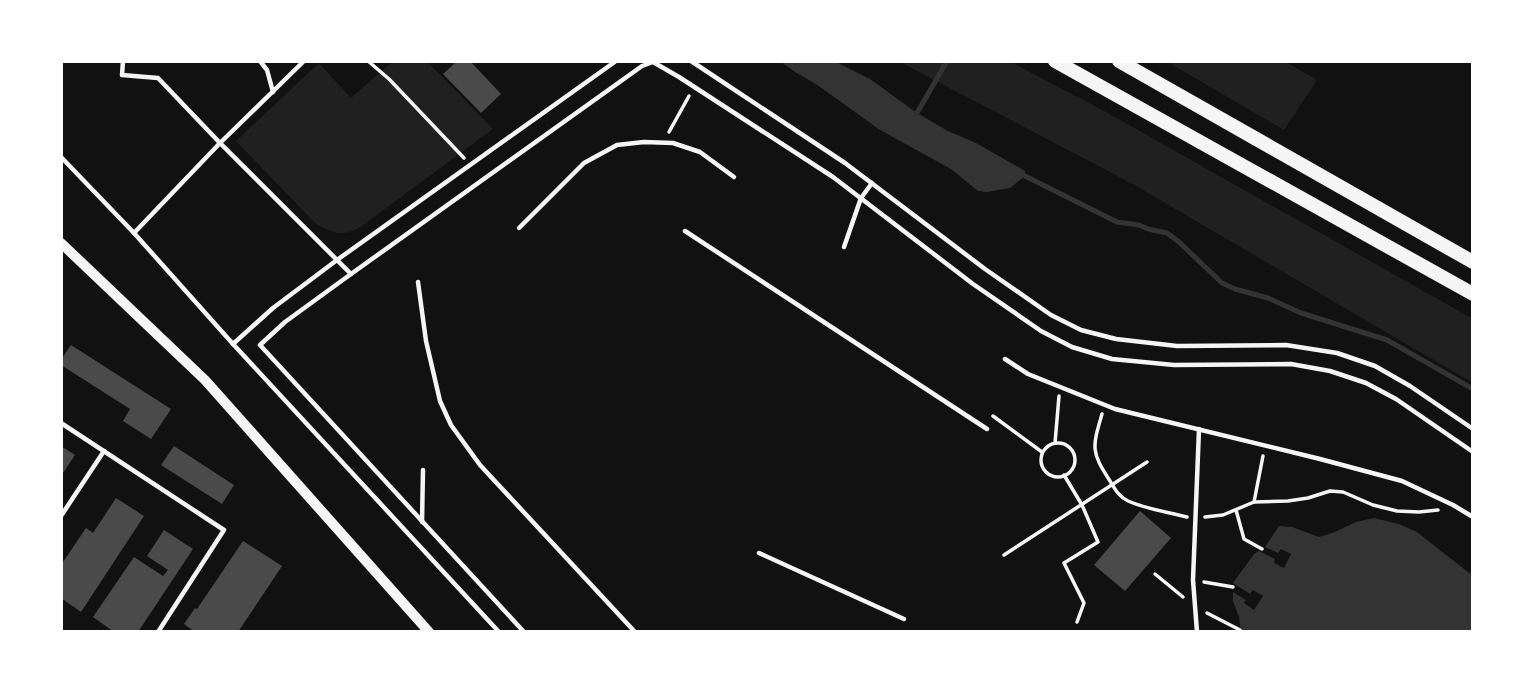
<svg xmlns="http://www.w3.org/2000/svg" width="1534" height="693" font-family="Commissioner,sans-serif">
<rect width="100%" height="100%" fill="#111"/>
<g fill="#202020">
<path d="M393,61h34l66,68 -130,96c-19,12 -27,10 -47,-1l-80,-83 83,-78 32,35z"/>
<polygon points="898,61 1009,61 1106,112 1473,319 1473,383 1131,183"/>
<polygon points="1166,61 1284,61 1317,80 1284,130"/>
</g>
<g fill="#333">
<polygon points="780,61 834,61 870,79 917,113 948,131 976,143 1025,171 1025,176 1010,188 987,192 978,191 951,169 880,130 816,84 795,72"/>
<polygon points="1374,518 1399,524 1417,532 1473,576 1473,632 1241,632 1239,617 1233,601 1233,583 1254,554 1265,547 1279,526 1292,527 1319,537 1335,532 1356,522"/>
</g>
<g fill="#111">
<polygon points="1265,547 1278,553 1281,549 1291,554 1284,568 1274,563 1275,559 1259,551"/>
<polygon points="1233,583 1250,594 1253,590 1263,596 1254,610 1244,603 1246,600 1233,592"/>
</g>
<g fill="none" stroke-linecap="round" stroke-linejoin="round">
<g stroke="#333" stroke-width="5">
<polyline points="917,113 947,61"/>
<polyline points="1025,176 1117,222 1139,225 1148,229 1167,233 1179,242 1222,283 1235,289 1268,298 1301,313 1387,340 1473,389"/>
</g>
</g>
<g fill="#4a4a4a">
<polygon points="457,61 470,61 501,94 481,113 443,74"/>
<polygon points="71,345 171,409 151,439 123,421 130,409 61,365 61,360"/>
<polygon points="61,446 75,455 61,476"/>
<polygon points="174,446 234,485 222,504 161,465"/>
<polygon points="116,498 144,516 81,612 61,598 61,565 86,528 93,533"/>
<polygon points="1140,511 1171,538 1125,591 1094,565"/>
<polygon points="164,530 193,549 138,632 114,632 93,617 134,557 163,576 168,570 147,556"/>
<polygon points="243,541 282,566 238,632 195,632 184,624 195,608 197,609"/>
</g>
<g fill="none" stroke-linecap="round" stroke-linejoin="round">
<g stroke="#f5f5f5" stroke-width="3.5">
<polyline points="368,61 389,79 464,158"/>
<polyline points="669,132 689,96"/>
<path d="M1102,414c-10,34 -11,38 8,67 5,8 9,16 18,20 18,8 40,11 59,16"/>
<polyline points="993,416 1042,452"/>
<polyline points="1055,443 1059,396"/>
<circle cx="1058" cy="460" r="17"/>
<polyline points="1064,475 1082,505 1098,542 1064,563 1084,603 1077,622"/>
<polyline points="1254,502 1263,456"/>
<polyline points="1236,510 1244,539 1262,549"/>
<polyline points="1205,517 1223,515 1254,502 1288,501 1308,498 1330,491 1343,492 1373,505 1397,511 1419,512 1438,510"/>
<polyline points="1004,555 1147,462"/>
<polyline points="1155,574 1183,597"/>
<polyline points="1204,582 1233,587"/>
<polyline points="1207,613 1240,630"/>
</g>
<g stroke="#f5f5f5" stroke-width="4.5">
<polyline points="123,61 122,75 158,78 220,143 351,274"/>
<polyline points="260,61 267,70 273,92"/>
<polyline points="691,61 845,163 985,269 1051,315 1081,330 1116,339 1177,346 1286,345 1337,353 1375,366 1410,386 1473,429"/>
<polyline points="61,157 134,233 233,344"/>
<polyline points="519,228 584,163 617,145 644,142 673,143 700,152 734,177"/>
<polyline points="685,231 987,429"/>
<polyline points="134,233 220,143 304,61"/>
<polyline points="844,247 861,198 872,183"/>
<polyline points="418,282 426,341 440,401 451,425 480,465 635,632"/>
<polyline points="1005,359 1028,374 1115,409 1320,459 1402,481 1453,505 1473,517"/>
<polyline points="61,423 224,530 158,632"/>
<polyline points="61,516 104,451"/>
<polyline points="422,522 423,470"/>
<polyline points="759,553 904,619"/>
<polyline points="499,632 233,344 273,308 337,260 616,61"/>
<polyline points="524,632 260,345 285,322 351,274 642,66 653,62 679,77 833,177 973,284 1041,331 1072,347 1112,359 1174,365 1291,364 1330,371 1366,383 1396,399 1473,452"/>
<polyline points="1197,632 1193,580 1199,429"/>
</g>
<polyline stroke="#f5f5f5" stroke-width="10" points="61,243 205,380 429,632"/>
<g stroke="#f5f5f5" stroke-width="14">
<polyline points="1055,61 1473,294"/>
<polyline points="1119,61 1473,262"/>
</g>
</g>
<rect width="1534" height="693" fill="none" stroke="#ffffff" stroke-width="126"/>
</svg>
